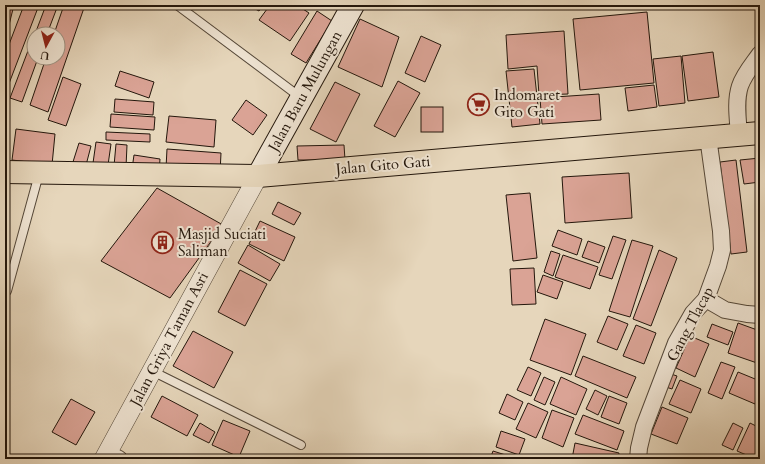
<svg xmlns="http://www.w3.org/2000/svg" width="765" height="464" font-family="Cardo,serif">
<rect width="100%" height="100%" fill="#e6d6bb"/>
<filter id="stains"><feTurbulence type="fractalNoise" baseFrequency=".005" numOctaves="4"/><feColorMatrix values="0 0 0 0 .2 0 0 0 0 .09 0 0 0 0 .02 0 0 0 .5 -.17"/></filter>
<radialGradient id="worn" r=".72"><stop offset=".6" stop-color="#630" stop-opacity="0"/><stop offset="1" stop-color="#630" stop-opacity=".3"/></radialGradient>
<g fill="#daa395" stroke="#24170c">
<polygon points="5,5 14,5 5,41"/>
<polygon points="24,5 39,5 5,94 5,55"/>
<polygon points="46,5 58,5 47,34 35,34"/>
<polygon points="64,5 85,5 48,112 30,105 46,58 58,58 58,34 54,34"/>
<polygon points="248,5 263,5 259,11"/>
<polygon points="270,5 297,5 309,13 290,41 259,20"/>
<polygon points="317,11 332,21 306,63 291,54"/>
<polygon points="647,12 654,83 580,90 573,19"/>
<polygon points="360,19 399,37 382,87 338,67"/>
<polygon points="564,31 568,94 539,95 537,66 508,69 506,35"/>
<polygon points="34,35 34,58 38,58 22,102 10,98"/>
<polygon points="421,36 441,45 425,82 405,73"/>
<polygon points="713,52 719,97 688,101 682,56"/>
<polygon points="681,56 685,103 659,106 653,59"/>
<polygon points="534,69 540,124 512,127 506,71"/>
<polygon points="120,71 154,82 149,98 115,86"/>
<polygon points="63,77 81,84 66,126 48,120"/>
<polygon points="398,81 420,93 395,137 374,126"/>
<polygon points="335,82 360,94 336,142 310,129"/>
<polygon points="654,85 657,107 628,111 625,88"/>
<polygon points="599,94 601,120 542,124 540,98"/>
<rect x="5" y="99" width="4" height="29"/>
<polygon points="115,99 154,102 153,115 114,112"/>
<polygon points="246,100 267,115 253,135 232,120"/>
<rect x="421" y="107" width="22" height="25"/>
<polygon points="111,114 155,117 154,130 110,127"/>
<polygon points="169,116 216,120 214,147 166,142"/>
<polygon points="16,129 55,134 52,165 12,160"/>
<polygon points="106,132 150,134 150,142 106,140"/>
<polygon points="96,142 111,144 108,165 93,163"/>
<polygon points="79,143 91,146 85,169 72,165"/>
<polygon points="116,144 127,145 126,167 114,166"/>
<polygon points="344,145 345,160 298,160 297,146"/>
<polygon points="167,149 221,153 220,173 166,168"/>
<polygon points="134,155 160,159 159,173 132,169"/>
<polygon points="760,158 760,182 744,184 740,160"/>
<polygon points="736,160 747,252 731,254 720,162"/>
<polygon points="629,173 632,218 565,223 562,177"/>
<polygon points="157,188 223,225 170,298 101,261"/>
<polygon points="530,193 537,258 513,261 506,195"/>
<polygon points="278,202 301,213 294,225 272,214"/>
<polygon points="260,221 295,237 284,261 249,244"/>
<polygon points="558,230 582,239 577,255 552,246"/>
<polygon points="613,236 626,240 612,279 599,275"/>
<polygon points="632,240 653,246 630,317 609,311"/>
<polygon points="588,241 605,247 599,263 582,257"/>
<polygon points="248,245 280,264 270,281 238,263"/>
<polygon points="659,250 677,258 651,326 633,319"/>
<polygon points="551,251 560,254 553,276 544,272"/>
<polygon points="563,255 598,267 590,289 555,277"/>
<polygon points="534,268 536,304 512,305 510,269"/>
<polygon points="240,270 267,284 245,326 218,312"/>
<polygon points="543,275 563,282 557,299 537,292"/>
<polygon points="608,316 628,324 617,350 597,342"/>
<polygon points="545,319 586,334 571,375 530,360"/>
<polygon points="738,323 760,331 760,364 728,353"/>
<polygon points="712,324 733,332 728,345 707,337"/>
<polygon points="636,325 656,333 644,364 623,356"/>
<polygon points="193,331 233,352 214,388 173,366"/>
<polygon points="690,336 709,344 695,377 676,368"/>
<polygon points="583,356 636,377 627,398 575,376"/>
<polygon points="721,362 735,367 722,399 708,393"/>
<polygon points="528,367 541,373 531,396 517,390"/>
<polygon points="738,372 760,381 760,391 755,404 729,393"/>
<polygon points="668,373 677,376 672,389 663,386"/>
<polygon points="544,377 555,382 545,405 534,400"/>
<polygon points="561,377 587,389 576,415 550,404"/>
<polygon points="680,380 701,389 691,413 669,404"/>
<polygon points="595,390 607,396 598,415 586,409"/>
<polygon points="507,394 523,402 515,420 499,413"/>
<polygon points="162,396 198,415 187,436 151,417"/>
<polygon points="609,396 627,403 619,424 601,417"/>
<polygon points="71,399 95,412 76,445 52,432"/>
<polygon points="528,403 548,412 536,438 516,429"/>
<polygon points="662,407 688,418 677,444 651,434"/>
<polygon points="552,410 574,418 563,447 542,438"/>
<polygon points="583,415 624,431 617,450 575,434"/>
<polygon points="223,420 250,431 239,457 212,445"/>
<polygon points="200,423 215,432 209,443 193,435"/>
<polygon points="733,423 743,428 733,450 722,445"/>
<polygon points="750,423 760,428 760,459 756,459 737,451"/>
<polygon points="501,431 525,439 519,455 496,447"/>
<polygon points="575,443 619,453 618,459 572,459"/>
<polygon points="493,451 515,458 514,459 490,459"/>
</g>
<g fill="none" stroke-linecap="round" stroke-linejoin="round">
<defs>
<g id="service">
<polyline points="177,5 300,97"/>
<polyline points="5,291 7,291 39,174"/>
<polyline points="152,371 301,445"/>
</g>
<g id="minor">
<path d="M739,135c-1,-15 -4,-34 1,-49 4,-12 13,-22 20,-32"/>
<polyline points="706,299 725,310 747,314 760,315"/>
<polyline points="107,453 119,459"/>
<polyline points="638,459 639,448 644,427 676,343 693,313 706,299 718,266 722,250 721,231 708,137"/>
</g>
<polyline id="tertiary" points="104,459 258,176"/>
<polyline id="secondary" points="258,176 353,5"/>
<polyline id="primary" points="5,172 258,176 760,133"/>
</defs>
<use href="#service" stroke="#544738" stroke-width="10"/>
<use href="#minor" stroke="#544738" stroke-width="18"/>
<use href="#tertiary" stroke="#544738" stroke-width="20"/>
<use href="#secondary" stroke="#24170c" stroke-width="24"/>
<use href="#primary" stroke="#24170c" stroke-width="24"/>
<use href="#service" stroke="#efe4d3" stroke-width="8"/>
<use href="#minor" stroke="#efe4d3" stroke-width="16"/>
<use href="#tertiary" stroke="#efe4d3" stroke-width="19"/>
<use href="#secondary" stroke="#efe4d3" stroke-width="22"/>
<use href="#primary" stroke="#e6d6bb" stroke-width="22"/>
</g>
<defs>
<symbol id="supermarket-ring" viewBox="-11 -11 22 22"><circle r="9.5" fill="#efe4d3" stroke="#8f2418" stroke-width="1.5"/><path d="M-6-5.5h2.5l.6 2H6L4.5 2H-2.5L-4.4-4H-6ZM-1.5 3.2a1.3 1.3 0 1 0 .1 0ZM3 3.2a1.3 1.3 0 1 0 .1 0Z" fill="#8f2418"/></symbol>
<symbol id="building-ring" viewBox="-11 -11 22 22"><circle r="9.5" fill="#efe4d3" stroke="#8f2418" stroke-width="1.5"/><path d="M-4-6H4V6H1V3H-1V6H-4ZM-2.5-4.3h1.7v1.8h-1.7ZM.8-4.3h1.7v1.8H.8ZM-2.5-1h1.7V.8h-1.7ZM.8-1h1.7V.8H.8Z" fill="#8f2418"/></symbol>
</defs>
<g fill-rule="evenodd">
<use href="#supermarket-ring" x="466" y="92" width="25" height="25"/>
<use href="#building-ring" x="150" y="230" width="25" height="25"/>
</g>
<g text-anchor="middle" stroke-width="4" stroke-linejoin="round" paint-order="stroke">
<g font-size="15" fill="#24170c" stroke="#efe4d3">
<text transform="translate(305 91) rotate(-61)" y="5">Jalan Baru Mulungan</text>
<text transform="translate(383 165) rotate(-5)" y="5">Jalan Gito Gati</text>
<text transform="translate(690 324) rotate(-62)" y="5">Gang Tlacap</text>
<text transform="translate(169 339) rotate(-62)" y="5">Jalan Griya Taman Asri</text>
</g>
<g font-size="15" fill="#24170c" stroke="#efe4d3" text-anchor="start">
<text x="494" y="100">Indomaret<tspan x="494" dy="17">Gito Gati</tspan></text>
<text x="178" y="239">Masjid Suciati<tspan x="178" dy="17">Saliman</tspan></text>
</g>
</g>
<rect width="765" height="464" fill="none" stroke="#e6d6bb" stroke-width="20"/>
<rect x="6" y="6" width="753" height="452" fill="none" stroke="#24170c" stroke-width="2"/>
<rect x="10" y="10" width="745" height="444" fill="none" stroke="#24170c"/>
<g transform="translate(46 46) rotate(187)"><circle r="19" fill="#efe4d3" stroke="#9e9283"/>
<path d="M0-3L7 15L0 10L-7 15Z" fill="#8f2418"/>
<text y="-6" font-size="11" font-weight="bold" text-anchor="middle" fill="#24170c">U</text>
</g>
<rect width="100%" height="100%" filter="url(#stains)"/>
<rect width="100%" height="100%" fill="url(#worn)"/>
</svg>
